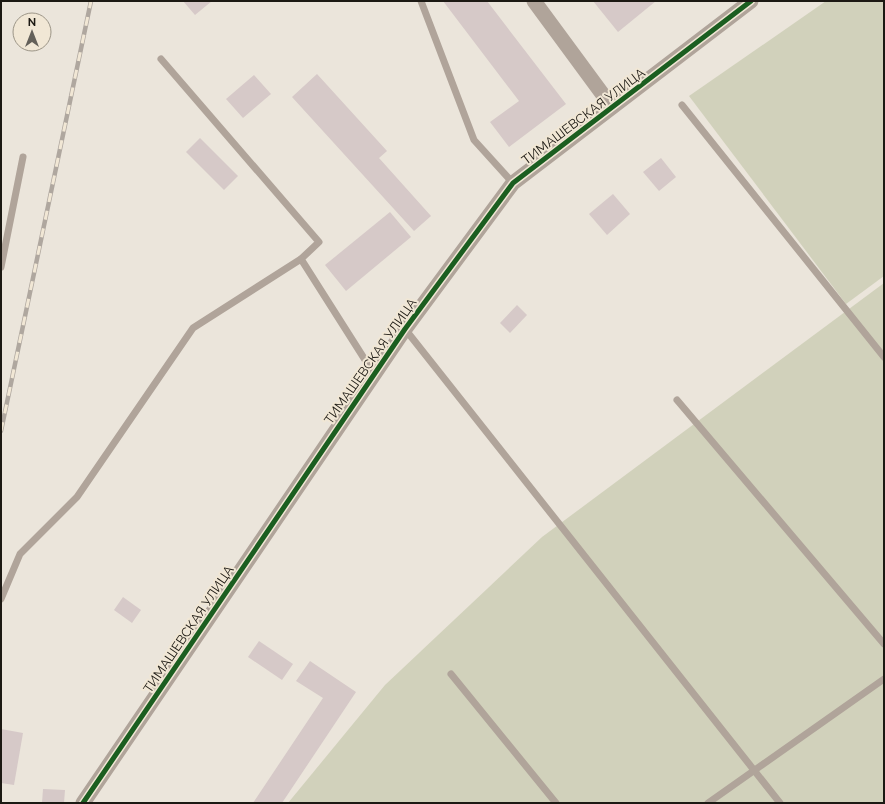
<svg xmlns="http://www.w3.org/2000/svg" width="885" height="804" font-family="Raleway,sans-serif">
<rect width="100%" height="100%" fill="#ebe5db"/>
<g fill="#d1d1bb">
<polygon points="826,1 884,1 884,276 846,304 689,96"/>
<polygon points="884,283 884,803 288,803 385,685 542,537"/>
</g>
<g fill="#d6c9c8">
<polygon points="183,1 212,1 195,15"/>
<polygon points="443,1 487,1 566,104 509,147 490,122 519,101"/>
<polygon points="593,1 656,1 618,32"/>
<polygon points="317,74 387,151 379,158 431,216 414,231 292,97"/>
<polygon points="254,75 271,94 243,118 226,99"/>
<polygon points="200,138 238,176 224,190 186,152"/>
<polygon points="661,158 676,177 659,191 643,172"/>
<polygon points="613,194 630,214 607,235 589,214"/>
<polygon points="390,212 411,237 346,291 325,265"/>
<polygon points="517,305 527,315 510,333 500,323"/>
<polygon points="123,597 141,610 132,623 114,610"/>
<polygon points="259,641 293,664 282,680 248,657"/>
<polygon points="310,661 356,692 282,803 253,803 323,698 296,681"/>
<polygon points="1,729 23,733 14,785 1,783"/>
<polygon points="43,789 65,790 64,803 42,803"/>
</g>
<g fill="none" stroke-linecap="round" stroke-linejoin="round">
<g stroke="#b0a49a" stroke-width="7">
<polyline points="421,1 474,140 513,183"/>
<polyline points="161,59 319,242 301,259 374,374"/>
<polyline points="682,105 884,357"/>
<polyline points="1,267 23,157"/>
<polyline points="405,329 780,803"/>
<polyline points="677,400 884,644"/>
<polyline points="1,599 20,554 77,497 193,328 301,259"/>
<polyline points="451,674 556,803"/>
<polyline points="708,803 884,679"/>
</g>
<g stroke="#b0a49a" stroke-width="15">
<polyline points="534,1 612,107"/>
<polyline points="83,803 405,329 513,183 751,1"/>
</g>
<defs>
<polyline id="rail" points="1,431 91,1"/>
</defs>
<use href="#rail" stroke="#afa79f" stroke-width="4.5"/>
<use href="#rail" stroke="#f1e7d5" stroke-width="3" stroke-dasharray="9" stroke-linecap="butt"/>
<defs>
<polyline id="cycleway" points="83,803 405,329 513,183 751,1"/>
</defs>
<use href="#cycleway" stroke="#f1e7d5" stroke-width="8"/>
<use href="#cycleway" stroke="#1b5e20" stroke-width="5"/>
</g>
<g text-anchor="middle" stroke-width="4" stroke-linejoin="round" paint-order="stroke">
<g font-size="13" fill="#1c1913" stroke="#f1e7d5">
<text transform="translate(583 116) rotate(-37)" y="5">ТИМАШЕВСКАЯ УЛИЦА</text>
<text transform="translate(370 361) rotate(-55)" y="5">ТИМАШЕВСКАЯ УЛИЦА</text>
<text transform="translate(188 629) rotate(-56)" y="5">ТИМАШЕВСКАЯ УЛИЦА</text>
</g>
</g>
<rect width="885" height="804" fill="none" stroke="#1c1913" stroke-width="4"/>
<g transform="translate(32 32)"><circle r="19" fill="#f1e7d5" stroke="#9c9587"/>
<path d="M0-3L7 15L0 10L-7 15Z" fill="#646059"/>
<text y="-6" font-size="11" font-weight="bold" text-anchor="middle" fill="#1c1913">N</text>
</g>
</svg>
